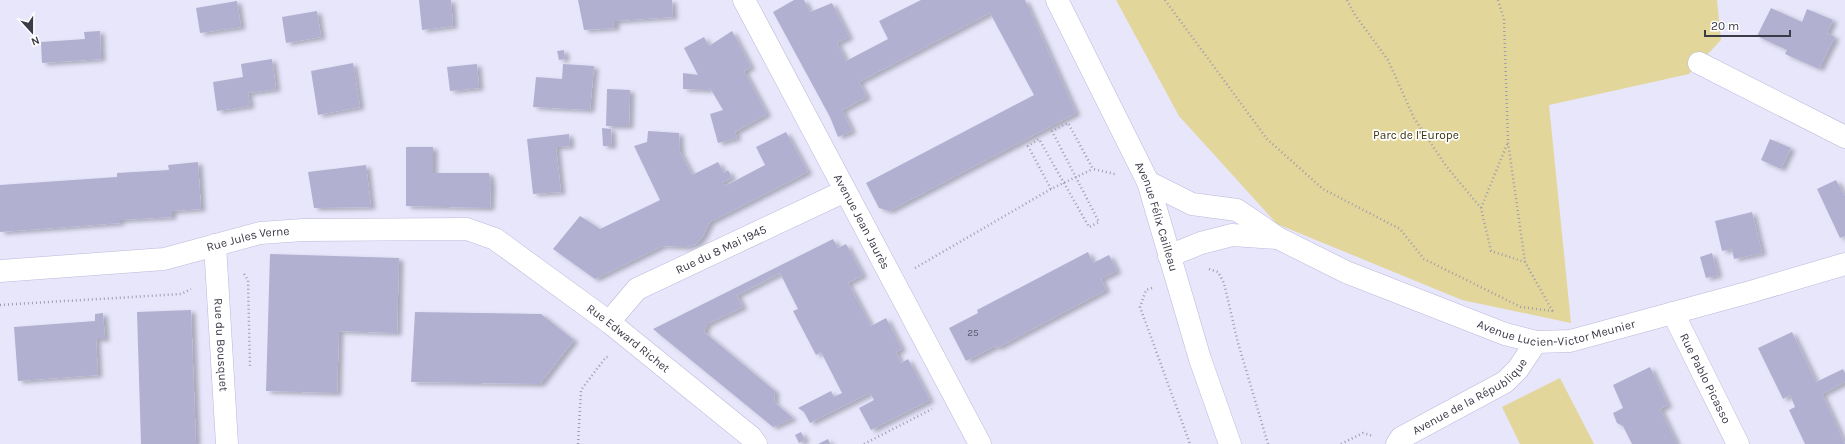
<svg xmlns="http://www.w3.org/2000/svg" width="1845" height="444" font-family="Karla,sans-serif">
<defs>
<filter id="shadow"><feDropShadow dx="4.5" dy="2.5" stdDeviation="2" flood-color="#0004"/></filter>
</defs>
<rect width="100%" height="100%" fill="#e7e6fb"/>
<g fill="#e3d69a">
<polygon points="1116,0 1717,0 1721,40 1689,74 1549,105 1571,323 1462,300 1277,224 1179,116"/>
<polygon points="1560,378 1594,444 1520,444 1502,407"/>
</g>
<g fill="#b2b0d1" filter="url(#shadow)">
<polygon points="419,0 451,0 453,26 422,30"/>
<polygon points="578,0 672,0 673,17 615,21 615,28 584,30"/>
<polygon points="794,0 804,0 810,12 832,3 849,37 837,43 846,61 888,39 879,21 921,0 1025,0 1076,113 889,211 879,208 866,183 1034,95 990,13 859,82 867,97 842,110 852,131 838,137 830,117 773,12"/>
<polygon points="237,1 241,27 200,33 196,8"/>
<polygon points="1771,8 1802,22 1807,9 1833,20 1827,33 1835,37 1819,69 1785,54 1787,50 1757,36"/>
<polygon points="317,11 321,37 286,43 282,17"/>
<polygon points="100,31 101,59 42,63 41,42 85,39 84,32"/>
<polygon points="732,31 751,67 744,71 767,114 735,132 737,138 718,143 710,114 723,110 710,88 708,90 683,89 683,73 698,75 684,48 704,37 709,46"/>
<polygon points="564,50 565,59 559,60 557,51"/>
<polygon points="272,59 276,89 248,93 250,106 217,111 213,82 243,77 241,64"/>
<polygon points="353,63 360,107 318,115 311,71"/>
<polygon points="477,64 479,88 450,91 447,67"/>
<polygon points="563,64 594,66 590,110 533,107 536,77 562,79"/>
<polygon points="607,89 630,90 629,126 606,126"/>
<polygon points="602,128 611,129 612,146 603,146"/>
<polygon points="648,131 679,133 680,152 692,175 718,162 724,173 728,170 732,178 723,182 725,186 765,165 756,147 786,132 808,172 710,222 702,238 696,244 686,247 662,246 595,279 553,249 580,216 600,229 660,200 634,146 647,142"/>
<polygon points="569,134 570,146 556,147 561,192 533,194 527,139"/>
<polygon points="1770,139 1791,148 1781,169 1761,160"/>
<polygon points="406,147 433,147 433,173 489,173 491,184 490,208 406,206"/>
<polygon points="198,162 201,209 172,211 172,217 120,220 120,223 0,232 0,185 117,177 117,173 169,170 168,165"/>
<polygon points="366,165 371,207 314,208 308,172"/>
<polygon points="1836,180 1845,196 1845,236 1840,238 1817,189"/>
<polygon points="1752,212 1762,253 1734,259 1732,249 1722,251 1715,221"/>
<polygon points="833,239 838,248 846,244 863,275 848,283 871,326 886,318 902,349 896,352 901,363 908,359 930,400 871,430 859,408 874,400 870,393 810,423 804,412 798,408 831,391 834,397 842,393 821,352 816,355 793,311 798,309 780,273 737,295 743,307 707,324 704,332 775,391 774,402 793,418 773,427 653,329"/>
<polygon points="1088,252 1093,263 1109,255 1117,271 1101,279 1106,290 997,348 996,346 966,361 949,328 978,313 977,310"/>
<polygon points="1712,253 1718,275 1706,278 1700,257"/>
<polygon points="270,254 399,258 397,333 339,331 337,393 266,391"/>
<polygon points="191,310 196,444 141,444 137,312"/>
<polygon points="415,312 541,314 574,340 540,384 411,382"/>
<polygon points="103,313 105,339 96,339 98,375 18,381 14,327 95,321 95,314"/>
<polygon points="1792,332 1816,382 1843,369 1845,373 1845,382 1822,394 1845,444 1805,444 1789,410 1795,407 1790,395 1783,399 1758,348"/>
<polygon points="1650,367 1668,405 1660,409 1677,444 1632,444 1623,426 1617,423 1613,413 1623,408 1613,385"/>
<polygon points="801,432 805,440 799,443 795,435"/>
<polygon points="828,439 830,444 818,444"/>
</g>
<g fill="none" stroke-linecap="round" stroke-linejoin="round">
<defs>
<g id="minor">
<path id="s1" d="M744,0l236,444"/>
<path id="s2" d="M1057,0l91,182 52,177 30,85"/>
<polyline points="1699,63 1845,137"/>
<path id="s3" d="M1148,182l44,22 45,6 41,28 68,34 159,62 31,8 34,-1 180,-49 95,-28"/>
<path id="s4" d="M215,245l12,199"/>
<polyline points="1169,256 1201,243 1232,235 1277,238"/>
<path id="s5" d="M0,271l164,-12 96,-26 43,-3 164,-1 28,10 114,83 142,115 5,7"/>
<path id="s6" d="M1673,313l65,131"/>
<path id="s7" d="M609,322l28,-33 208,-98"/>
<path id="s8" d="M1397,444l4,-6 104,-56 13,-13 18,-27"/>
</g>
</defs>
<use href="#minor" stroke="#bbb9da" stroke-width="23"/>
<g stroke="#9e9daf" stroke-width="2.5" stroke-dasharray="1 3" stroke-linecap="butt">
<polyline points="1165,0 1267,139 1323,189 1400,229 1424,259 1521,307 1553,311"/>
<polyline points="1347,0 1355,15 1388,60 1414,118 1446,166 1481,208 1491,251 1525,262 1553,312"/>
<polyline points="1498,0 1504,19 1508,142"/>
<polyline points="1051,189 1028,146 1039,139 1089,227 1099,222 1052,131 1068,123 1093,169 1115,174"/>
<polyline points="1481,208 1508,142 1525,262"/>
<polyline points="915,268 1051,189 1093,169"/>
<polyline points="1209,269 1218,272 1224,283 1238,343 1268,444"/>
<polyline points="244,274 248,280 250,368"/>
<polyline points="1152,288 1146,290 1140,307 1190,444"/>
<polyline points="0,305 181,294 191,289"/>
<polyline points="578,444 581,390 606,357 610,357"/>
<polyline points="864,444 932,409"/>
<polyline points="1341,444 1363,433 1373,436"/>
</g>
<use href="#minor" stroke="#fff" stroke-width="22"/>
</g>
<g text-anchor="middle" stroke-width="3.5" stroke-linejoin="round" paint-order="stroke">
<g font-size="10" fill="#59586a">
<text x="973" y="336">25</text>
</g>
<g font-size="12" fill="#3d3510" stroke="#fff">
<text x="1416" y="139">Parc de l'Europe</text>
</g>
<g font-size="12" fill="#3b3a47" stroke="#fff">
<text dy="4" stroke="none"><textPath href="#s2" startOffset="239">Avenue Félix Cailleau</textPath></text>
<text dy="4" stroke="none"><textPath href="#s1" startOffset="251">Avenue Jean Jaurès</textPath></text>
<text dy="4" stroke="none"><textPath href="#s5" startOffset="251">Rue Jules Verne</textPath></text>
<text dy="4" stroke="none"><textPath href="#s7" startOffset="136">Rue du 8 Mai 1945</textPath></text>
<text dy="4" stroke="none"><textPath href="#s3" startOffset="443">Avenue Lucien-Victor Meunier</textPath></text>
<text dy="4" stroke="none"><textPath href="#s5" startOffset="667">Rue Edward Richet</textPath></text>
<text dy="4" stroke="none"><textPath href="#s4" startOffset="100">Rue du Bousquet</textPath></text>
<text dy="4" stroke="none"><textPath href="#s6" startOffset="73">Rue Pablo Picasso</textPath></text>
<text dy="4" stroke="none"><textPath href="#s8" startOffset="88">Avenue de la République</textPath></text>
</g>
</g>
<g transform="translate(32 32) rotate(159)" stroke="#ffffff" stroke-width="3" paint-order="stroke">
<path d="M0-3L7 15L0 10L-7 15Z" fill="#3b3a47"/>
<text y="-6" font-size="11" font-weight="bold" text-anchor="middle" fill="#3b3a47">N</text>
</g>
<path d="M1705 30v6h85v-6" fill="none" stroke="#3b3a47" stroke-width="2"/>
<text x="1711" y="30" font-size="12" fill="#3b3a47" stroke="#ffffff" stroke-width="3" paint-order="stroke">20 m</text>
</svg>
